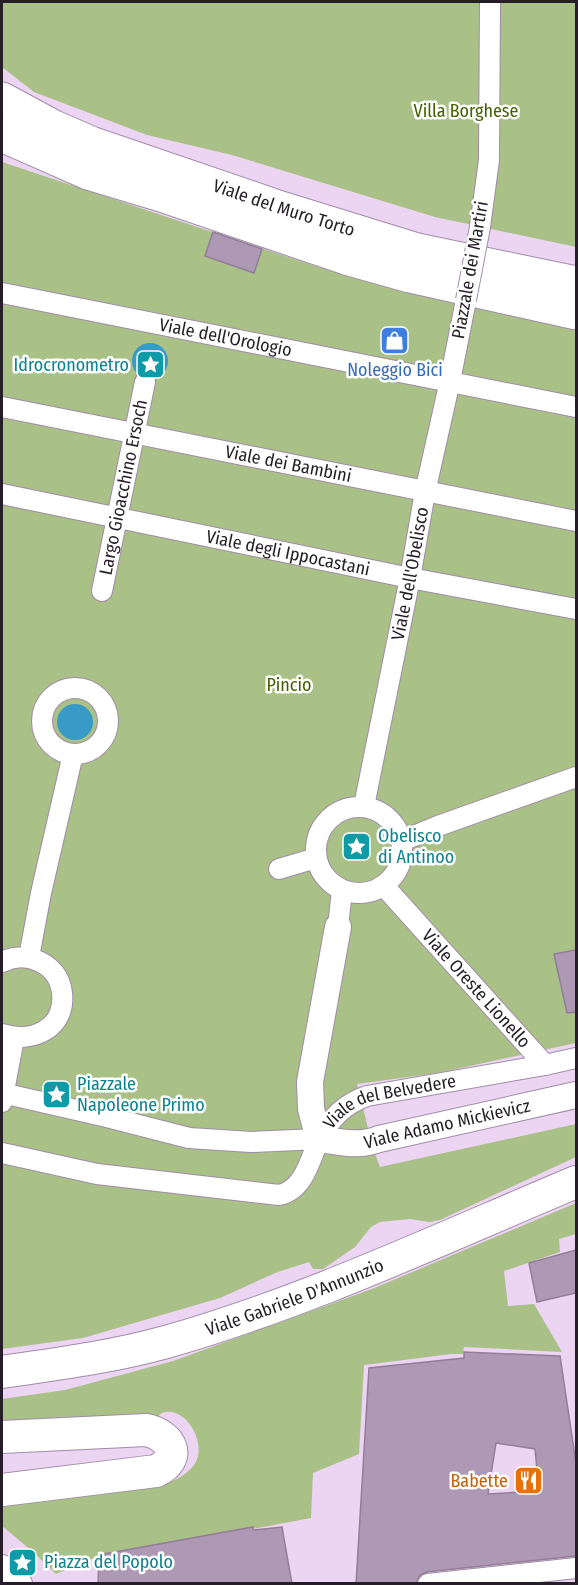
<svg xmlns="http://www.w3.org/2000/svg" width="578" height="1585" font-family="'Fira Sans Condensed',sans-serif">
<rect width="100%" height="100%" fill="#ecd5f3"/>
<g fill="#a9c087">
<polygon points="2,2 576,2 576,247 435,217 232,155 147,135 34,92 2,67"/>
<path d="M2,162l316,105 258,60v716l-138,30 -81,11c8,28 12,56 23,83l196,-43v33l-136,63 -10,2 -20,-3 -30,3 -9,5 -16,20 -32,22h-10l-4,-7 -34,11 -55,25 -137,40 -81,11z"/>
<path d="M576,1203v31l-17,5 1,13 -56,19 4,35 26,-2 28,48 -98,-5 -1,7h-11l-88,11 -5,89 -46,19 -2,45 -219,41 -36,15 -24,-23 -30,-25v-26l157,-13c12,-5 27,-11 35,-22 15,-21 -9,-61 -32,-52 -4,2 -6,7 -9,10l-151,-3v-21l63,-9 108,-29 199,-72z"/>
</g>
<g fill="#389ac7">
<circle cx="150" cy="361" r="18"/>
<circle cx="75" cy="722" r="18"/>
</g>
<g fill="#ae99b5" stroke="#937e99" stroke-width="1.5" fill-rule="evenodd">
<polygon points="213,232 262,249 254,273 205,256"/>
<polygon points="576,950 576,1012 567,1013 554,954"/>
<polygon points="576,1250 576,1293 537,1302 529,1263"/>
<path d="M464,1352l96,4 16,107v93l-149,16 -7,3 -4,9h-60l13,-216 95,-10zM496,1443l39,6 4,42 -51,3z"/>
<polygon points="253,1527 253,1530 282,1527 292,1584 98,1584 99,1555"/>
</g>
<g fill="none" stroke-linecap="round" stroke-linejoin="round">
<defs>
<g id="pedestrian">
<polyline points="480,227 489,160 490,2"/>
<path id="s1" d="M2,293l574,114"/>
<path id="s2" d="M2,407l574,114"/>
<path id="s3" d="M2,494l408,84 166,31"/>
<path id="s4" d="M102,591l43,-209"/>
<circle cx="75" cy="721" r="33"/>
<path id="s5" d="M364,806l46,-228 15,-86 25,-111 16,-81"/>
<circle cx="359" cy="850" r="43"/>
<polyline points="402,841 438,826 576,777"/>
<polyline points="279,869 316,858"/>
<path id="s6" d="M384,886l161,179"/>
<polyline points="338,927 342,890"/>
<polyline points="29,957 41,893 73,754"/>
<path d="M2,962c24,-12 57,1 60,31 4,36 -31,51 -60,41"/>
<path id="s7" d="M2,1093l105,24 82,21 62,4 68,-3c12,-21 25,-35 48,-43l178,-31 31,-7"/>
<polyline points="2,1102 14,1038"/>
<path d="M2,1153l95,21 182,21c25,-5 31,-35 40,-56"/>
<polyline points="428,1584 576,1568"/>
</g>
<g id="minor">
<path id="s8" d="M338,927l-28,155 1,27 8,30c20,3 40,8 60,0l197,-44"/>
<polyline points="2,1568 19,1584"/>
</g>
<g id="tertiary">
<path id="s9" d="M2,1372c55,-8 110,-15 164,-30 141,-40 276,-104 410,-160"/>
<path d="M2,1437l144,-7c25,5 37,28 10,41l-154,19"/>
</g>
<g id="primary">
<path id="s10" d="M2,99l52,28 37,16 190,65 136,42 159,33"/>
<polyline points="2,135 88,173 161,195 346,258 410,276 576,313"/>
</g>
</defs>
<use href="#pedestrian" stroke="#a18ca8" stroke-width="22"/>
<use href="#minor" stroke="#a18ca8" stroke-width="28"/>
<use href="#tertiary" stroke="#a18ca8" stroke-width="34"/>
<use href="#primary" stroke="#a18ca8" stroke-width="35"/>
<use href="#pedestrian" stroke="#fff" stroke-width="20"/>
<use href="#minor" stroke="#fff" stroke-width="26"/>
<use href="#tertiary" stroke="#fff" stroke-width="32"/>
<use href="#primary" stroke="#fff" stroke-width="33"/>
<defs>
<polyline id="pedestrian-bridge" points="466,300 480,227"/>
</defs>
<use href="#pedestrian-bridge" stroke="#a18ca8" stroke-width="22" stroke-linecap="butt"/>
<use href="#pedestrian-bridge" stroke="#fff" stroke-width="20"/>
</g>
<defs>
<symbol id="shop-square" viewBox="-11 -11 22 22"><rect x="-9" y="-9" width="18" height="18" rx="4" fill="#3f7fe0" stroke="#fff"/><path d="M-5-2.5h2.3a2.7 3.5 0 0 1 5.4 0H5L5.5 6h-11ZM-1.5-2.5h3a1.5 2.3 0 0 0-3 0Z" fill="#fff"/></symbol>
<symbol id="sight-square" viewBox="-11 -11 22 22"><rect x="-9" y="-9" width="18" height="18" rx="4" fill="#0f9aa8" stroke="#fff"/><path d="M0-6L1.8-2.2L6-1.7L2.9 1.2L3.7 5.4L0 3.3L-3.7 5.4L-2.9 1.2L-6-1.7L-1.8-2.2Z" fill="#fff"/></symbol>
<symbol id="restaurant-square" viewBox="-11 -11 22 22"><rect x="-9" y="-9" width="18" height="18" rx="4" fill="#e8710a" stroke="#fff"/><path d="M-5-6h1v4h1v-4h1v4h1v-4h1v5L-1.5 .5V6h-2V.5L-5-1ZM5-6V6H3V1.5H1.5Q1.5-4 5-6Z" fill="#fff"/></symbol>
</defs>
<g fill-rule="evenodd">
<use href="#shop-square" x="378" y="324" width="33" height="33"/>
<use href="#sight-square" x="134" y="348" width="33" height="33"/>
<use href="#sight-square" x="340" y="830" width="33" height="33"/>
<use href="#sight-square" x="40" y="1078" width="33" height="33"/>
<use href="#restaurant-square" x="512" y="1464" width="33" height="33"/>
<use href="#sight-square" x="6" y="1546" width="33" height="33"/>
</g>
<g text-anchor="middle" stroke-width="5" stroke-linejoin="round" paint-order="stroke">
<g font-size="18" fill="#455f01" stroke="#fff">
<text x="466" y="117">Villa Borghese</text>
<text x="289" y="691">Pincio</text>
</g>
<g font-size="18" fill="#251d27" stroke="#fff">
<text dy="6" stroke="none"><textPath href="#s10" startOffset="303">Viale del Muro Torto</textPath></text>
<text transform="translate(470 270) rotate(-80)" y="6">Piazzale dei Martiri</text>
<text dy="6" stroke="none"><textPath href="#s1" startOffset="228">Viale dell'Orologio</textPath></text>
<text dy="6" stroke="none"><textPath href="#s2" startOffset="292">Viale dei Bambini</textPath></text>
<text dy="6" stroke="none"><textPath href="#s4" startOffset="106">Largo Gioacchino Ersoch</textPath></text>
<text dy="6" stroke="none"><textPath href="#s3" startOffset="292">Viale degli Ippocastani</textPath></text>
<text dy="6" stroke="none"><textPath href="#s5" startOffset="237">Viale dell'Obelisco</textPath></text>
<text dy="6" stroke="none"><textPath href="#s6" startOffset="138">Viale Oreste Lionello</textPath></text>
<text dy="6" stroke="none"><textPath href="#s7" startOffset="408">Viale del Belvedere</textPath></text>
<text dy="6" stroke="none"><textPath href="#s8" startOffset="346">Viale Adamo Mickievicz</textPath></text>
<text dy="6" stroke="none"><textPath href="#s9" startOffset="303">Viale Gabriele D'Annunzio</textPath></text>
</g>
<g font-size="18" fill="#0d838f" stroke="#fff" text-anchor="start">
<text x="129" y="371" text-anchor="end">Idrocronometro</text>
<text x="378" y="842">Obelisco<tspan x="378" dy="21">di Antinoo</tspan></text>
<text x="77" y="1090">Piazzale<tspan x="77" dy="21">Napoleone Primo</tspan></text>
<text x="44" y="1568">Piazza del Popolo</text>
</g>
<g font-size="18" fill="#366cbe" stroke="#fff">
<text x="395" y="376">Noleggio Bici</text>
</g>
<g font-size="18" fill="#c56008" stroke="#fff" text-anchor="end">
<text x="508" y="1487">Babette</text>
</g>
</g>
<rect width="578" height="1585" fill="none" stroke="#251d27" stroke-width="6"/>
</svg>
